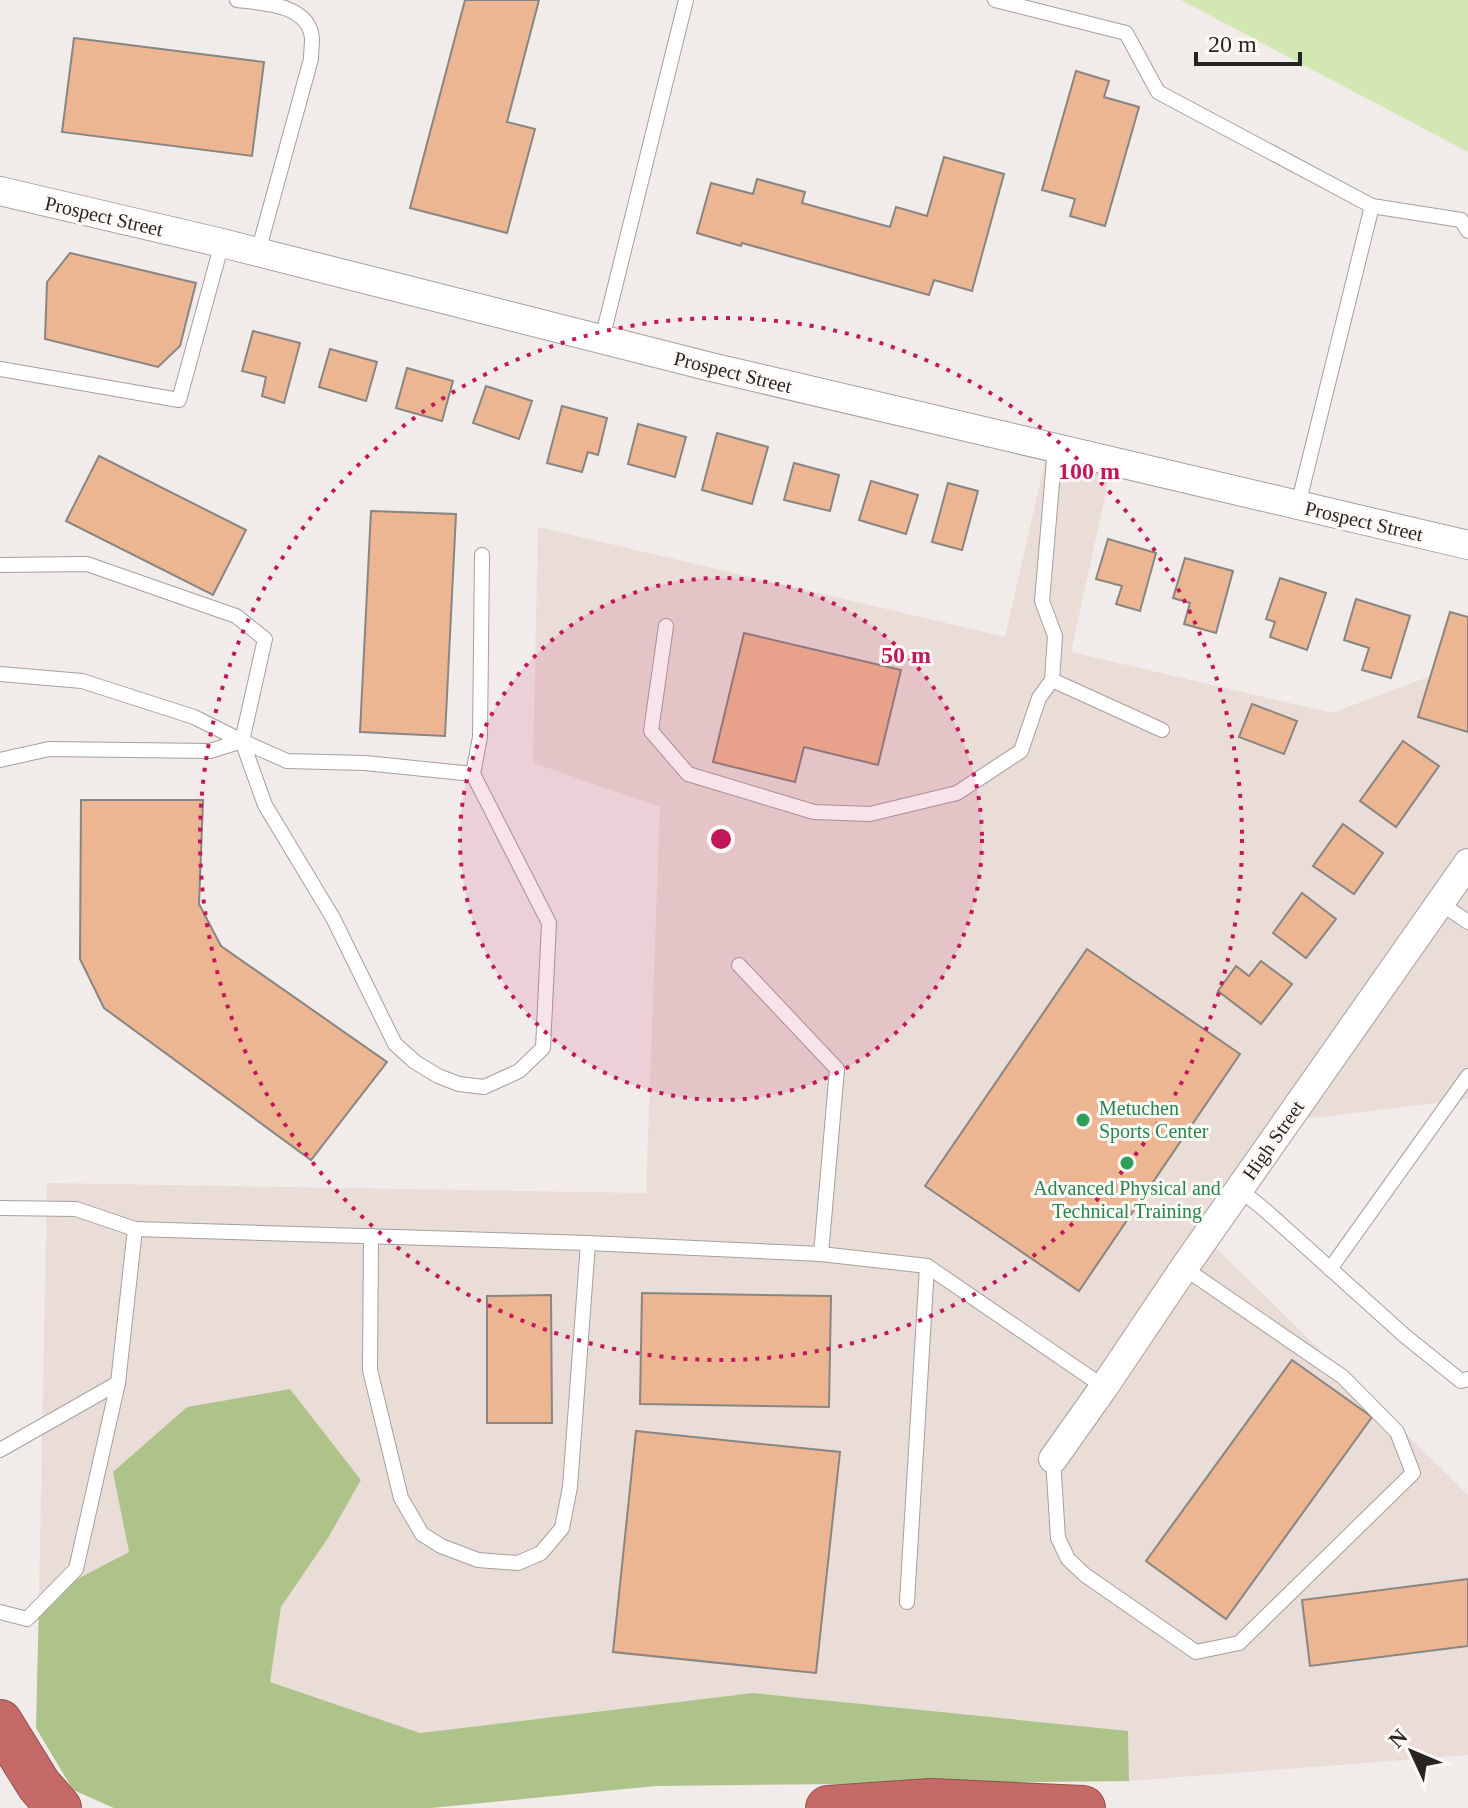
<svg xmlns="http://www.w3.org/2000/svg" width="1468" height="1808" font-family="'Times New Roman',serif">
<rect width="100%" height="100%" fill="#f1ebe9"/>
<polygon fill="#eadcd7" points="1047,453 1111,469 1071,652 1332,713 1468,662 1468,1099 1306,1119 1214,1246 1468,1495 1468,1755 1129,1781 1128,1732 753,1693 420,1733 270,1682 281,1607 328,1538 361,1480 290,1389 187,1407 114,1472 129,1552 39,1599 47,1183 646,1193 660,807 533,763 538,527 1005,637"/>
<polygon fill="#d2e7b2" points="1181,0 1468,0 1468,152"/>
<polygon fill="#adc38a" points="290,1389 361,1480 328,1538 281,1607 270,1682 420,1733 753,1693 1128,1731 1129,1781 655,1786 431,1808 114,1808 73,1790 36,1728 39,1599 129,1552 113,1472 187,1407"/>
<g fill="#edb692" stroke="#898582" stroke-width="2">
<polygon points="465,0 539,0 507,122 535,129 507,233 410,208"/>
<polygon points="74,38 264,62 252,156 62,132"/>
<polygon points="1076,71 1109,81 1104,97 1139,107 1105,226 1070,216 1075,199 1042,190"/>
<polygon points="944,157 1004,174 972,291 934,280 929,295 742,243 741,246 697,233 711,183 753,194 757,179 805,192 802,203 890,227 896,207 927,216"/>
<polygon points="70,253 196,283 180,346 158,367 45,339 47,282"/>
<polygon points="253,331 300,343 284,403 262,396 266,377 242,371"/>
<polygon points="330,349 377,362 366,401 319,387"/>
<polygon points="407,368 453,381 442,421 396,408"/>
<polygon points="486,386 532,401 519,439 473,423"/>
<polygon points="562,406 607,418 598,455 588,452 582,472 547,463"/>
<polygon points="638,424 686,437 675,477 628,464"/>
<polygon points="717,433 768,447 752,504 702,490"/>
<polygon points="99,456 246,530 213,595 66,521"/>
<polygon points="794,463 839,475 830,511 784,500"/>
<polygon points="871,481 918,495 906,534 859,520"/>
<polygon points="948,483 978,491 962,550 932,542"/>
<polygon points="371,511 456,514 445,736 360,732"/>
<polygon points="1108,539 1156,553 1140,611 1116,604 1122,586 1096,579"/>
<polygon points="1185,558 1233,571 1216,633 1184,624 1190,603 1173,598"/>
<polygon points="1280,578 1326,593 1307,650 1270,637 1275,622 1266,619"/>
<polygon points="1356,599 1410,616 1391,678 1362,670 1369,648 1344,640"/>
<polygon points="1450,612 1468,617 1468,732 1418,717"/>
<polygon points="744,633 901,670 878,765 804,747 795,782 713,762"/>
<polygon points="1252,704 1297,721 1284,754 1239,737"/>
<polygon points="1403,741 1439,766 1396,827 1360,801"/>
<polygon points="81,800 203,800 199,904 221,946 387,1062 311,1160 104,1008 80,959"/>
<polygon points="1343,824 1383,853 1354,894 1313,866"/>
<polygon points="1302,893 1336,919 1306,958 1273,933"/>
<polygon points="1087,949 1240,1054 1079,1291 925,1186"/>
<polygon points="1261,961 1292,984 1261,1024 1218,991 1236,966 1249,976"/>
<polygon points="642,1293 831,1296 829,1407 640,1404"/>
<polygon points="551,1295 552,1423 487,1423 487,1296"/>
<polygon points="1292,1360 1372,1417 1226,1619 1146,1561"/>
<polygon points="636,1431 840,1452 816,1673 613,1652"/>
<polygon points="1468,1579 1468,1646 1310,1666 1302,1600"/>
</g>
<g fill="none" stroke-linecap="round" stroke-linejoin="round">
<defs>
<g id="service">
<path d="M237,0c25,3 73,4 75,39 0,6 -1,14 -1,20l-53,193"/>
<polyline points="995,0 1126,33 1158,92 1372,206 1298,505"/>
<polyline points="1372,206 1461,220 1468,231"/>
<polyline points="602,339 686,0"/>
<polyline points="0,369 179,400 222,243"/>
<polyline points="0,565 87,564 236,616 265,639 242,741 265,805 333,918 395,1044 415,1062 438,1076 459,1084 484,1087 519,1071 543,1048 549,923 473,774 365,763 287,761 242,741"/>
<polyline points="666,626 651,731 688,774 814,812 870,814 957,793 1021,751 1039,698 1052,680 1055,636 1042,601 1055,448"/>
<polyline points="0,674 82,681 194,717 242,741 210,751 49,749 0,760"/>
<polyline points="1052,680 1162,730"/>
<polyline points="473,774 480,737 482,555"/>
<polyline points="1440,903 1468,922"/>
<polyline points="739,965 837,1069 821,1254"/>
<polyline points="1239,1189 1265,1210 1405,1336 1461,1381 1468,1379"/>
<polyline points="0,1208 76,1209 135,1229"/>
<polyline points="371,1236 370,1370 401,1498 422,1534 441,1546 478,1560 518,1563 541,1553 562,1528 570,1487 588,1243"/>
<polyline points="1330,1269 1468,1076"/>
<polyline points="0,1450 118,1383 135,1229 588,1243 821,1254 927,1266 1104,1387"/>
<polyline points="1053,1459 1058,1538 1068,1559 1085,1575 1196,1652 1239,1643 1413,1473 1397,1432 1343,1377 1184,1268"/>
<polyline points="907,1602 927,1266"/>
<polyline points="0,1612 27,1619 76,1569 118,1383"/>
</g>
<g id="minor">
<polyline points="0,191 222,243 711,367 1468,545"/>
<polyline points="1053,1459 1104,1387 1184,1268 1468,863"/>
</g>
<g id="motorway">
<polyline points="0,1722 39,1785 59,1808"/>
<polyline points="828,1808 931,1801 1083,1808"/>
</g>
</defs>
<use href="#service" stroke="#a5a09e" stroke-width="16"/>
<use href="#minor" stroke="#a5a09e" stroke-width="30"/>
<use href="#motorway" stroke="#8e5250" stroke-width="46"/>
<use href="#service" stroke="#fff" stroke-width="14"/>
<use href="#minor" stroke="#fff" stroke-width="28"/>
<use href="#motorway" stroke="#c66a68" stroke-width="44"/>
</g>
<circle cx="721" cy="839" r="261" fill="#c2185b" fill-opacity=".12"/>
<g fill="none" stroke="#c2185b" stroke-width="4" stroke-dasharray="4 8">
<circle cx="721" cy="839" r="261"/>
<circle cx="721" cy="839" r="521"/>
</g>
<g fill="#2e9e5b" stroke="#fef9f6" stroke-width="3">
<circle cx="1083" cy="1120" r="8"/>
<circle cx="1127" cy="1163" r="8"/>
</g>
<g text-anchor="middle" stroke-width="6" stroke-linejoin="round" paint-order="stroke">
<g font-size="20" fill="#272524" stroke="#fef9f6">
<text transform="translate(104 216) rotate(13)" y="7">Prospect Street</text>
<text transform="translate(733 372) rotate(14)" y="7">Prospect Street</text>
<text transform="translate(1364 521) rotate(13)" y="7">Prospect Street</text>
<text transform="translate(1273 1140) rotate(-55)" y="7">High Street</text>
</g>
<g font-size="20" fill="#27864d" stroke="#fef9f6" text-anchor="start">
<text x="1099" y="1115">Metuchen<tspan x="1099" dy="23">Sports Center</tspan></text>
<text x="1127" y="1195" text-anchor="middle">Advanced Physical and<tspan x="1127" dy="23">Technical Training</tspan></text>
</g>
</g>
<circle cx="721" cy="839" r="12" fill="#c2185b" stroke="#fef9f6" stroke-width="4"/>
<g font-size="24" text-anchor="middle" font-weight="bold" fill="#c2185b" stroke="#fef9f6" stroke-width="6" stroke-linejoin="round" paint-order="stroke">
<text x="1089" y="479">100 m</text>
<text x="906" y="663">50 m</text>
</g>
<g transform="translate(1412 1752) rotate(314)" stroke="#fef9f6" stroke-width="6" paint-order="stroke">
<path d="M0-6L14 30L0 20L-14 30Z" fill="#272524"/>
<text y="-12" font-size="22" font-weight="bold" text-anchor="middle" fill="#272524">N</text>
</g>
<path d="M1196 52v12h104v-12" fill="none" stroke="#272524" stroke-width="4"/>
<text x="1208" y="52" font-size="24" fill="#272524" stroke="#fef9f6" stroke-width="6" paint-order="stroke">20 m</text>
</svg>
